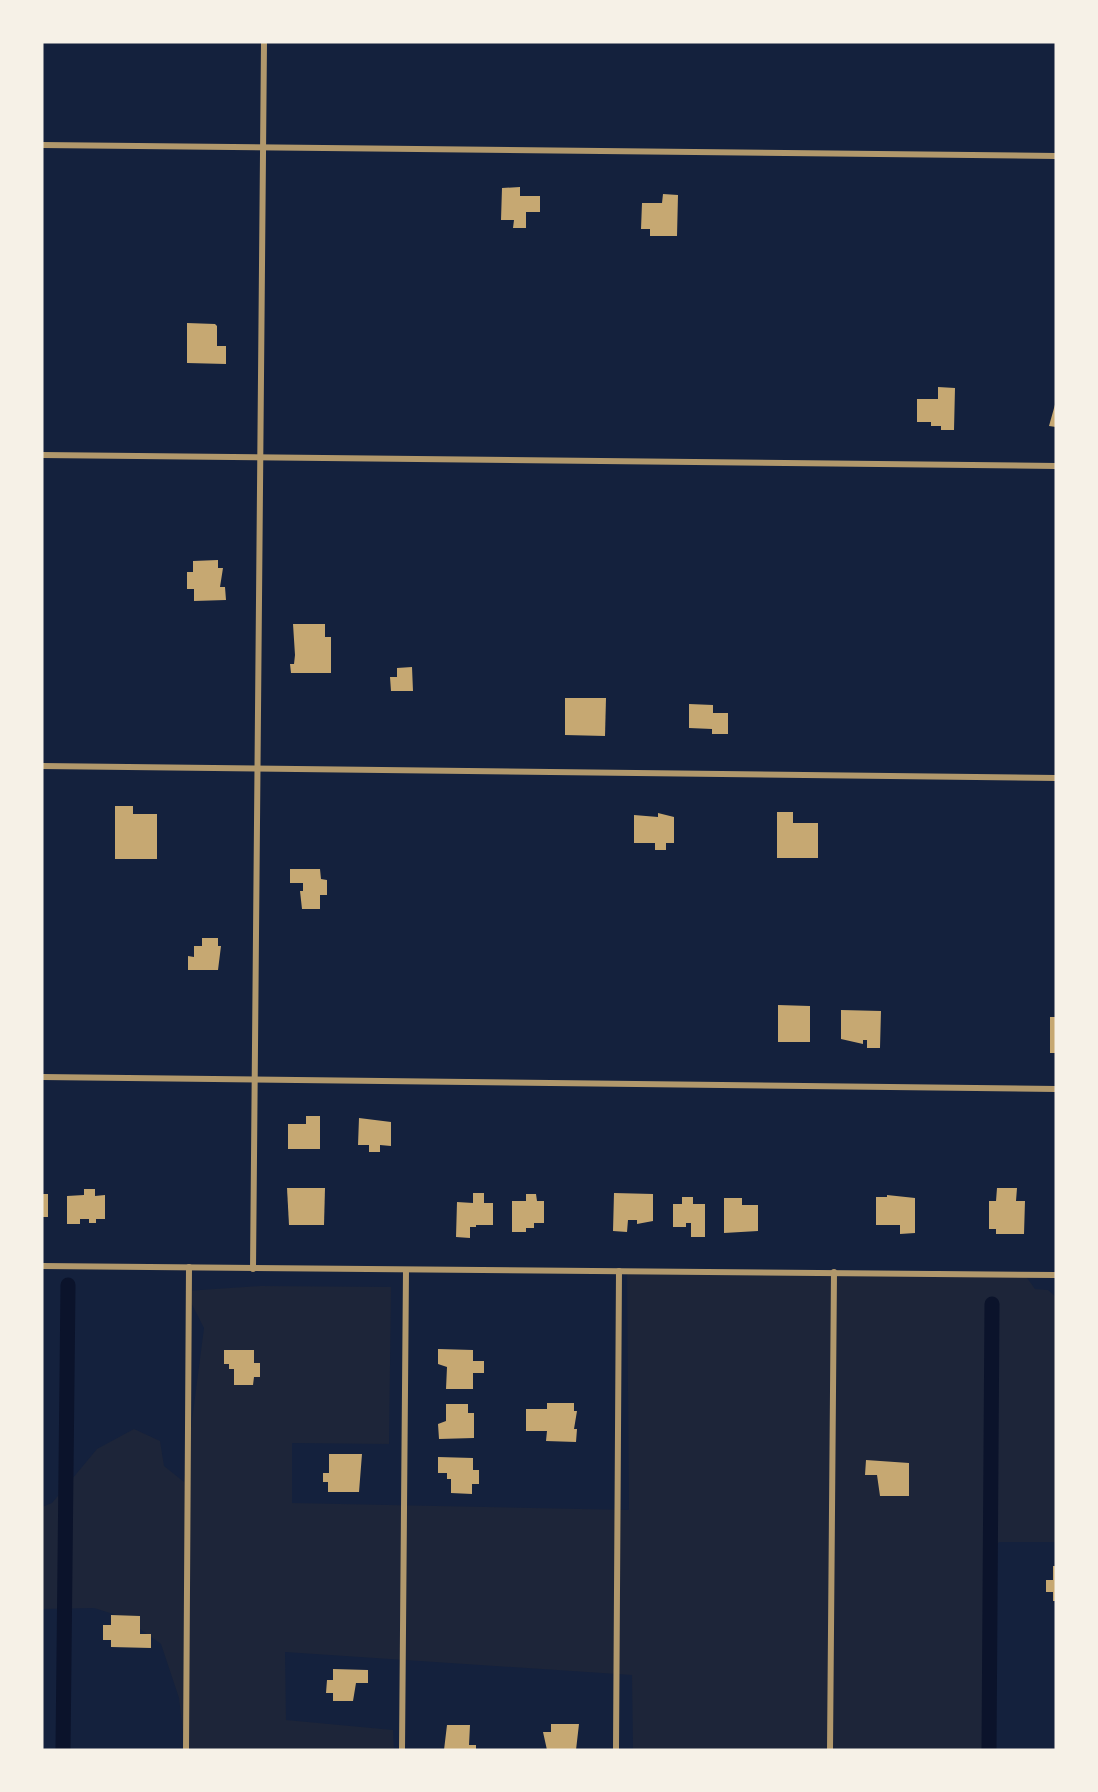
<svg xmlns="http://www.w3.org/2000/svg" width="1098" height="1792" font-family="Lato,sans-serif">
<rect width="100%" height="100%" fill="#14213d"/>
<polygon fill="#1d2539" points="627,1272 1025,1275 1035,1289 1048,1290 1056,1297 1056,1542 999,1542 994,1549 985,1750 633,1750 632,1675 285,1652 286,1720 393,1730 394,1750 185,1750 179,1698 161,1644 123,1617 94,1608 42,1609 42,1507 52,1503 97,1449 134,1429 160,1441 164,1466 184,1482 204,1328 185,1291 260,1286 391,1287 389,1444 292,1443 292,1503 629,1510"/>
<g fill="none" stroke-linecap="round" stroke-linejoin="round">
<g stroke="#0b132b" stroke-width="15">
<polyline points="63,1750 68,1285"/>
<polyline points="989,1750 992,1304"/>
</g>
</g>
<g fill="#c6a872">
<polygon points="520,187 520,196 540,196 540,212 526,212 526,228 513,228 514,220 501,220 502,188"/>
<polygon points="663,194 678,195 677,236 650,236 650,229 641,229 642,203 662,203"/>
<polygon points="187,323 215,324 217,326 217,346 226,346 226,364 187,363"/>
<polygon points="938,387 955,388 954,430 941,430 941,426 931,426 931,422 917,422 917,399 938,399"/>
<polygon points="1056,401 1056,427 1049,426"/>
<polygon points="218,560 218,568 223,568 220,587 225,587 226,600 194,601 194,589 187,589 187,572 193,572 193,561"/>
<polygon points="293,624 325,624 325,637 331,637 331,673 291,673 290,664 294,664 295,655"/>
<polygon points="412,667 413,691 391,691 390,677 397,677 397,668"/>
<polygon points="565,698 606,698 605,736 565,735"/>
<polygon points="689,704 713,705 713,713 728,713 728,734 712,734 712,729 689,728"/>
<polygon points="115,806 133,806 133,814 157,814 157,859 115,859"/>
<polygon points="777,812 793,812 793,823 818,823 818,858 777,858"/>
<polygon points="658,813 674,817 674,843 666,843 666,850 655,850 655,843 634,843 634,815 658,817"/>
<polygon points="290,869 320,869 321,879 327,880 327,895 320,895 320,909 302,909 300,891 303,891 303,883 290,883"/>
<polygon points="202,938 218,938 218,946 221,946 218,970 188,970 188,956 194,957 194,946 202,946"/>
<polygon points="778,1005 810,1006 810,1042 778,1042"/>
<polygon points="841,1010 881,1011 880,1048 867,1048 867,1040 863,1040 863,1044 841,1039"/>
<rect x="1050" y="1017" width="6" height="36"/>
<polygon points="306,1116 320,1116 320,1149 288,1149 288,1124 306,1124"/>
<polygon points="359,1118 391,1122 391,1146 380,1145 380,1152 369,1152 369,1145 358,1145"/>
<polygon points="287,1188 325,1188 324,1225 289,1225"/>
<polygon points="997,1188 1017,1188 1016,1201 1025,1201 1024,1234 996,1234 996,1229 989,1229 989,1201 996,1201"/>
<polygon points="84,1189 95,1189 95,1196 105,1195 105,1219 96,1219 96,1223 89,1223 89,1219 80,1219 80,1224 67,1224 67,1196 84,1195"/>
<polygon points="473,1193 484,1193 484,1203 493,1203 493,1225 476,1225 476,1227 470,1227 470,1238 456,1237 457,1202 473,1203"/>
<polygon points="614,1193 653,1194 653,1221 637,1224 637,1220 628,1220 627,1232 613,1231"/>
<rect x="42" y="1194" width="6" height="23"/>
<polygon points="526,1194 536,1194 537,1201 544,1201 544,1223 534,1223 534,1228 526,1228 526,1232 512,1232 512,1201 526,1201"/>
<polygon points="887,1195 915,1198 915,1233 900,1234 900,1225 876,1225 876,1197 887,1197"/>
<polygon points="682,1197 693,1197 693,1204 705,1204 705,1237 691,1237 691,1223 686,1223 686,1227 673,1227 673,1204 682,1204"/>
<polygon points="724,1198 742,1198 742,1205 758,1205 758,1231 724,1233"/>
<polygon points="438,1349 473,1350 473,1361 484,1361 484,1373 473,1373 473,1389 446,1389 447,1367 438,1364"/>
<polygon points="224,1350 254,1350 254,1363 260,1363 260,1377 254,1377 253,1385 234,1385 234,1369 229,1369 229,1364 224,1364"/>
<polygon points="547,1403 574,1403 574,1411 577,1411 574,1429 577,1429 576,1442 546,1441 547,1431 526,1431 526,1409 547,1409"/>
<polygon points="446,1404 468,1404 468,1413 474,1413 474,1438 439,1439 438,1424 446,1421"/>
<polygon points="329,1454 362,1454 359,1492 328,1492 328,1482 323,1482 323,1473 329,1473"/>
<polygon points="438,1457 473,1458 473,1470 479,1470 479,1484 472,1484 472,1494 451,1493 451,1479 447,1479 447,1473 438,1473"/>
<polygon points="866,1460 909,1463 909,1496 880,1496 877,1475 865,1475"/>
<polygon points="1053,1566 1056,1566 1056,1601 1053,1601 1053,1592 1046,1592 1046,1580 1053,1580"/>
<polygon points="111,1615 140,1616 140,1634 151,1634 151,1648 111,1647 111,1640 103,1640 103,1625 111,1625"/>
<polygon points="333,1669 368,1670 368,1683 356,1683 353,1701 333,1701 333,1693 326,1693 327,1680 333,1680"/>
<polygon points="551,1724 579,1724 576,1750 547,1750 543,1732 551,1732"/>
<polygon points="447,1725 470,1725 469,1745 476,1745 476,1750 444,1750"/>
</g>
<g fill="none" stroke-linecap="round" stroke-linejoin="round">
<g stroke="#b1986c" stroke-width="6">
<polyline points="42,145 1056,156"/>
<polyline points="42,455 1056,466"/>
<polyline points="42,766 1056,778"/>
<polyline points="42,1077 1056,1089"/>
<polyline points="42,1266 1056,1275"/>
<polyline points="253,1269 264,42"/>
<polyline points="186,1750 189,1267"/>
<polyline points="402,1750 406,1270"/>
<polyline points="616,1750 619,1271"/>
<polyline points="830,1750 834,1272"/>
</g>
</g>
<rect width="1098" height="1792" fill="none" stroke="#f6f1e7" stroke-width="87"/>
</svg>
